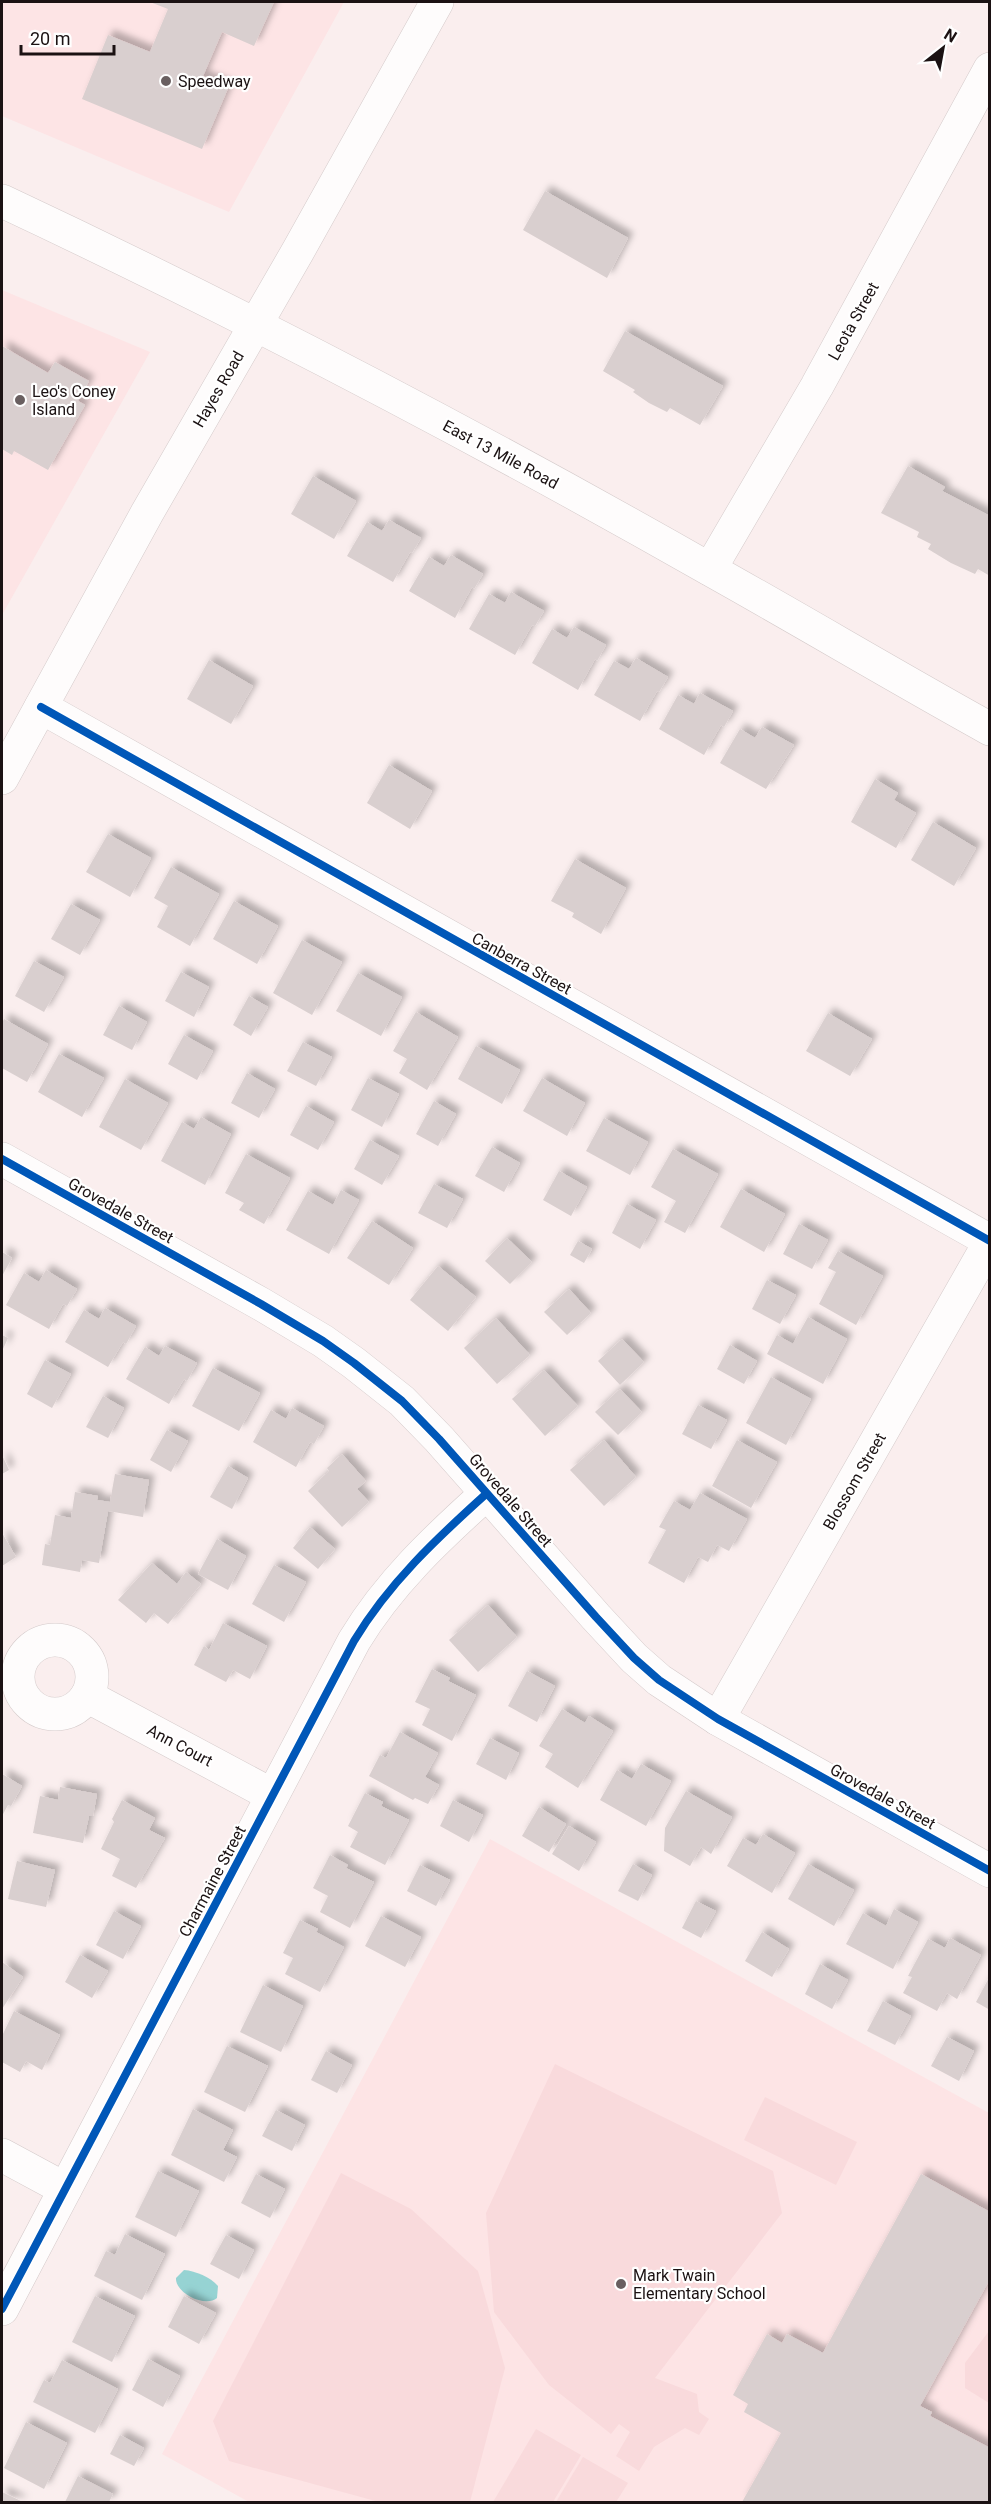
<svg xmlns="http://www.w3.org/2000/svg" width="991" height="2504" font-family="Roboto,sans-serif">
<defs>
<filter id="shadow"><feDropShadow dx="5.5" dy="-5.5" stdDeviation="3" flood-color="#0004"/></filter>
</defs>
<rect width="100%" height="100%" fill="#faeeee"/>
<g fill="#fde4e5">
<polygon points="2,2 344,2 229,212 2,116"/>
<polygon points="2,290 150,352 2,615"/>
<polygon points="490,1839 989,2113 989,2502 249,2502 162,2454"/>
</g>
<g fill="#f9dadc">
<polygon points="555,2064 773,2171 782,2213 655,2378 697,2394 699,2412 709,2419 699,2435 685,2428 654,2447 639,2471 616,2456 630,2432 619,2424 611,2434 549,2385 494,2312 486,2213"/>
<polygon points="765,2097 857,2142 836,2185 744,2140"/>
<polygon points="341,2173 411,2209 478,2271 505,2368 470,2502 379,2502 229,2461 213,2421"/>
<polygon points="989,2331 989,2403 965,2388 965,2363"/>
<polygon points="536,2429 581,2455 553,2502 493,2502"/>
<polygon points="583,2457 628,2483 616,2502 556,2502"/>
</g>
<path fill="#96d3d3" d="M184,2270c12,1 26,7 34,16l-1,12c-12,10 -42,-5 -41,-20z"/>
<g fill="#d9cfcf" filter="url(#shadow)">
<polygon points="150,2 274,2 254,46 222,32 203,76 229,86 202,149 82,99 108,35 150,52 168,9"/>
<polygon points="545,191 628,238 607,278 523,230"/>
<polygon points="625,331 723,386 700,425 670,408 667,412 649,403 633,392 635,390 603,371"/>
<polygon points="2,346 48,373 55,362 89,381 78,401 85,405 48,470 14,451 12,455 2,449"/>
<polygon points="908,466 945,487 942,491 990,516 990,576 978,569 975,574 951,563 928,549 931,544 917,537 919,532 881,513"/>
<polygon points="313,476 356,501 334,539 291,514"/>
<polygon points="389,520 421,538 412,553 410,552 393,582 347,556 367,522 382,531"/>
<polygon points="451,555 483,574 474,589 472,587 455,618 409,591 429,557 444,566"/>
<polygon points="511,592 544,611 535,626 532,625 515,655 469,629 489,594 505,603"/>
<polygon points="574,627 606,645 597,661 595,659 578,690 532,663 552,629 567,638"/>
<polygon points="636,658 668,677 659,692 657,691 640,721 594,695 614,661 629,669"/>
<polygon points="209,660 253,686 231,724 187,699"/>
<polygon points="700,693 733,711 724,727 721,725 704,755 659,729 678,695 694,704"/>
<polygon points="762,727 794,745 766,789 720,763 740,729 755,738"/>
<polygon points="389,765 432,791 410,829 367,803"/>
<polygon points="875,779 898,793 894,800 916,813 896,848 851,822"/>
<polygon points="933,822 976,848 954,886 911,860"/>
<polygon points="108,834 151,858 130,897 86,872"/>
<polygon points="575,859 626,888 601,934 572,917 574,913 551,901"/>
<polygon points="171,867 219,894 190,946 157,927 168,906 154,898"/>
<polygon points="234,901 278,926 257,964 213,939"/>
<polygon points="71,904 100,920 80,955 51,939"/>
<polygon points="302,940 342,962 312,1015 273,993"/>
<polygon points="34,961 64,977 44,1012 15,996"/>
<polygon points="181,972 209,987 194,1017 165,1001"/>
<polygon points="358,973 402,997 381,1036 336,1011"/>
<polygon points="249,996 268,1007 251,1036 233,1025"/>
<polygon points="119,1006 147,1022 132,1050 103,1035"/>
<polygon points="416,1012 458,1037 427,1090 399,1073 407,1059 393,1051"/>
<polygon points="828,1013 872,1039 850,1076 806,1051"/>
<polygon points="4,1019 48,1044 27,1082 2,1068 2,1023"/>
<polygon points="184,1035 213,1051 197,1080 168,1064"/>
<polygon points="303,1042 332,1057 316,1086 287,1071"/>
<polygon points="476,1046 520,1070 502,1104 458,1079"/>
<polygon points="59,1054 104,1078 82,1117 38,1092"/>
<polygon points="247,1073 275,1089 259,1118 231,1103"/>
<polygon points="368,1078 399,1094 382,1127 351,1110"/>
<polygon points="542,1078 585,1103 567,1136 523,1111"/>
<polygon points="125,1079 168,1103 141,1150 99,1127"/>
<polygon points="434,1101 456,1114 438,1146 416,1134"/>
<polygon points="306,1106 334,1122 318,1150 290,1135"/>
<polygon points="201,1117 231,1134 205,1185 161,1161 182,1122 194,1129"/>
<polygon points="604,1118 648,1142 630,1175 586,1151"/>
<polygon points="370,1140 399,1156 382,1185 354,1169"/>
<polygon points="492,1147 520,1163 504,1192 475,1176"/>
<polygon points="673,1149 718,1174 685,1233 664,1222 676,1201 651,1187"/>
<polygon points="246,1154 290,1178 264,1224 239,1210 244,1203 225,1193"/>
<polygon points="559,1171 587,1187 571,1216 543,1200"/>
<polygon points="434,1184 463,1199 447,1228 418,1213"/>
<polygon points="741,1189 785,1214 764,1252 720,1227"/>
<polygon points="341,1190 359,1200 329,1254 286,1230 308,1191 333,1205"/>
<polygon points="627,1204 656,1220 640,1249 612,1233"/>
<polygon points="372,1221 413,1248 389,1285 347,1258"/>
<polygon points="799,1224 828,1240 812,1269 783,1254"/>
<polygon points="507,1238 532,1262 510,1284 485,1261"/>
<polygon points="578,1241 592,1249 584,1263 570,1255"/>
<polygon points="838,1251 883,1276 856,1325 819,1304 836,1272 828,1268"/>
<polygon points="2,1252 12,1258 2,1276"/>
<polygon points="438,1266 476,1297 448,1331 410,1300"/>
<polygon points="46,1270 77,1289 67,1306 63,1304 49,1329 6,1305 24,1273 39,1282"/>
<polygon points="767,1280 796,1295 780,1324 752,1309"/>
<polygon points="569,1289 591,1313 567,1335 544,1312"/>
<polygon points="105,1308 136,1326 126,1344 123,1342 108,1367 65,1342 84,1310 99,1319"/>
<polygon points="808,1317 847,1339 823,1384 767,1354 777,1335 793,1344"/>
<polygon points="496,1318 530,1355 497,1384 464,1348"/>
<polygon points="2,1335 8,1338 2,1351"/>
<polygon points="622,1339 644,1362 620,1385 598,1361"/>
<polygon points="730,1345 757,1361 744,1384 717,1369"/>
<polygon points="165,1346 197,1363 187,1381 184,1379 169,1404 126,1379 145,1347 159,1356"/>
<polygon points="45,1360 71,1374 52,1408 27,1394"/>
<polygon points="213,1368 260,1393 239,1431 192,1406"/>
<polygon points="544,1370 578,1406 545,1436 512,1399"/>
<polygon points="771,1377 811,1399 786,1445 746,1423"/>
<polygon points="620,1389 642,1412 618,1435 595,1412"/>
<polygon points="103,1396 124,1408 108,1438 86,1427"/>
<polygon points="698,1405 727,1420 711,1449 682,1434"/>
<polygon points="292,1408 324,1426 314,1444 310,1442 296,1467 253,1442 271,1410 286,1419"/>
<polygon points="167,1430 188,1441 171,1472 150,1460"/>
<polygon points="604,1440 636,1477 604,1506 570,1470"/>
<polygon points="737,1440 777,1462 751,1508 712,1486"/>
<polygon points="342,1454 366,1481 357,1489 369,1502 342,1527 308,1491 329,1471 327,1468"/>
<polygon points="2,1455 9,1470 2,1474"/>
<polygon points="228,1466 248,1478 232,1509 210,1497"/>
<polygon points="115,1474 149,1480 143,1517 108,1511 99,1563 82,1560 80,1572 42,1565 45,1544 50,1545 55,1515 71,1518 75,1492 98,1496 97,1500 110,1502"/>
<polygon points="700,1493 747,1519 729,1551 717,1545 708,1562 698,1557 684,1583 648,1563 666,1530 659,1527 674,1501 690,1510"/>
<polygon points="310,1527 335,1549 318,1569 293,1548"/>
<polygon points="2,1533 16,1557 2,1566"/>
<polygon points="217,1539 246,1556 228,1590 198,1574"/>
<polygon points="152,1563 177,1584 186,1572 201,1584 168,1624 154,1613 146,1623 118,1600"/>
<polygon points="274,1565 306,1582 284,1622 252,1604"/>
<polygon points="488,1605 517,1637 478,1672 449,1640"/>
<polygon points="223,1623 267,1646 250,1679 233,1670 226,1682 194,1665 204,1646 209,1650"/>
<polygon points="432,1669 450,1678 448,1681 476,1695 452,1741 422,1725 430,1709 415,1702"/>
<polygon points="527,1671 555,1686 537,1722 508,1706"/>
<polygon points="562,1709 585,1723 589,1716 613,1731 578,1788 545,1767 553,1754 539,1746"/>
<polygon points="400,1732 438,1753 425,1777 439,1785 428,1804 415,1798 413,1800 369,1776 380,1755 386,1758"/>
<polygon points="490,1738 519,1753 506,1780 476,1764"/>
<polygon points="641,1764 671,1781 646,1826 600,1800 617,1770 632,1779"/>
<polygon points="2,1774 22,1786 11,1806 8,1805 2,1816"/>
<polygon points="60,1787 97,1794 93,1816 89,1816 83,1843 33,1833 40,1796 58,1800"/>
<polygon points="686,1791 732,1817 711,1854 701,1847 690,1866 664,1851 665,1828"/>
<polygon points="365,1793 383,1802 381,1806 409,1820 385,1865 350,1847 358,1832 348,1826"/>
<polygon points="122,1800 155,1818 149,1830 165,1838 136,1888 112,1876 120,1859 101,1849 114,1822 112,1819"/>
<polygon points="453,1800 483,1815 469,1842 440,1826"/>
<polygon points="539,1807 566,1824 549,1852 522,1836"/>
<polygon points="569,1826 596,1842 579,1871 552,1854"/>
<polygon points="763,1834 795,1853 772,1893 727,1866 743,1838 756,1845"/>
<polygon points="330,1855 348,1865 346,1868 374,1882 350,1928 320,1912 328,1896 313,1888"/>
<polygon points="17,1861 55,1870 46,1907 8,1899"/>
<polygon points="633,1864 652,1875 638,1901 618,1891"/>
<polygon points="808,1864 854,1890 834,1926 788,1899"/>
<polygon points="420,1865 450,1880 436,1906 407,1891"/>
<polygon points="696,1901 716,1911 701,1938 682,1928"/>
<polygon points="894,1909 918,1922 893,1969 846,1944 863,1913 886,1926"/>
<polygon points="114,1911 141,1926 123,1959 96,1945"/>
<polygon points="381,1916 421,1937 405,1967 365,1946"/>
<polygon points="300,1920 318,1929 316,1932 344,1947 320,1992 285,1974 293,1958 283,1953"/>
<polygon points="762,1932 789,1949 772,1977 745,1961"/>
<polygon points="950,1938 981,1955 957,1999 947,1993 937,2011 903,1993 912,1977 908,1976 928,1939 945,1948"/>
<polygon points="80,1955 108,1971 92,1998 65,1982"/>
<polygon points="2,1962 23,1977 2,2009"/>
<polygon points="820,1964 848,1980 832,2009 805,1994"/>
<polygon points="990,1976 990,2010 976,2002"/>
<polygon points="263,1985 303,2006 281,2052 240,2032"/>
<polygon points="883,2001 911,2016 895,2045 867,2031"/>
<polygon points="14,2011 60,2035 42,2070 26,2061 20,2072 2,2062 2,2036"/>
<polygon points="947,2037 974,2051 959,2081 931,2066"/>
<polygon points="227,2046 268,2066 245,2112 204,2092"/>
<polygon points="326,2051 352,2065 337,2093 311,2080"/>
<polygon points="193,2109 233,2130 223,2150 237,2157 224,2182 171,2155"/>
<polygon points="276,2110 305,2125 292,2151 262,2136"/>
<polygon points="158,2171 199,2191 176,2237 135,2217"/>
<polygon points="256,2174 285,2189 270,2218 241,2203"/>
<polygon points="921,2174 990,2212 990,2279 920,2406 932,2412 930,2416 990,2448 990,2502 742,2502 781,2433 744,2412 748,2404 733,2395 767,2334 782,2343 787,2334 823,2353"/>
<polygon points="125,2234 165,2254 142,2300 94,2276 106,2251 115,2255"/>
<polygon points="226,2235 254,2250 239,2279 210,2264"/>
<polygon points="95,2296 135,2316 112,2362 72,2342"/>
<polygon points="184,2296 216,2313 199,2344 168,2327"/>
<polygon points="148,2359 180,2376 163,2407 132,2390"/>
<polygon points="62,2360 118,2389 95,2433 33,2402 44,2380 50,2383"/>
<polygon points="26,2422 67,2443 44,2489 4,2468"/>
<polygon points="120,2435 144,2448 134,2466 110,2454"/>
<polygon points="78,2476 113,2494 109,2502 65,2502"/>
<polygon points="2,2492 23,2502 2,2502"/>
</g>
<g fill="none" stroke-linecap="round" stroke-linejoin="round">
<defs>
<g id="minor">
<polyline points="710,569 817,386 990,69"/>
<polyline points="41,707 990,1241"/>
<polyline points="2,1159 261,1304 323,1341 354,1363 402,1401 439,1439 596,1617 634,1658 659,1680 718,1719 990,1871"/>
<circle cx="55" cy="1677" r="37"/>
<polyline points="87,1696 272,1795"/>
<polyline points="718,1719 990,1242"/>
<polyline points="2,2155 65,2189"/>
<path d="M2,2309l352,-668c35,-58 82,-102 132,-147"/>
</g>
<polyline id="tertiary" points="2,778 147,513 298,251 437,2"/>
<path id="secondary" d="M2,201c241,113 477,237 709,369 93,52 185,107 279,159"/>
</defs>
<use href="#minor" stroke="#d4caca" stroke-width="34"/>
<use href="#tertiary" stroke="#d4caca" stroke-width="34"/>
<use href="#secondary" stroke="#d4caca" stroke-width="34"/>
<use href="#minor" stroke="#fefcfc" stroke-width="33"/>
<use href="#tertiary" stroke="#fefcfc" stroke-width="33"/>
<use href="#secondary" stroke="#fefcfc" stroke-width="33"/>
<defs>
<g id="cycleway">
<polyline points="41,707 990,1241"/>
<polyline points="2,1159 261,1304 323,1341 354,1363 402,1401 439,1439 596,1617 634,1658 659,1680 718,1719 990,1871"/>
<path d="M2,2309l352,-668c35,-58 82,-102 132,-147"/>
</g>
</defs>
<use href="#cycleway" stroke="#fff" stroke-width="11"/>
<use href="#cycleway" stroke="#0057b8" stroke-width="8"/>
</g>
<g fill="#695f60" stroke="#fff" stroke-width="2">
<circle cx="166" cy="81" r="6"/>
<circle cx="20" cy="400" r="6"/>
<circle cx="621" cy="2284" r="6"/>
</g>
<g text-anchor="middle" stroke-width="4.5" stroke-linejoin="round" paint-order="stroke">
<g font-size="16" fill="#1b1213" stroke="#fff" text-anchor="start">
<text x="178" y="87">Speedway</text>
<text x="32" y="397">Leo's Coney<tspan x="32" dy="18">Island</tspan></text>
<text x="633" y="2281">Mark Twain<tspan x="633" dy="18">Elementary School</tspan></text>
</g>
<g font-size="16" fill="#1b1213" stroke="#fff">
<text transform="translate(853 321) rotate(-61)" y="6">Leota Street</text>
<text transform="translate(218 389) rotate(-60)" y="6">Hayes Road</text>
<text transform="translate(501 454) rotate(28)" y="6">East 13 Mile Road</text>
<text transform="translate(522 963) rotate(29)" y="6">Canberra Street</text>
<text transform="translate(121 1210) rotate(29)" y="6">Grovedale Street</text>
<text transform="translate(854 1481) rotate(-60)" y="6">Blossom Street</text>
<text transform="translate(511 1500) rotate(49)" y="6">Grovedale Street</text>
<text transform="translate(180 1745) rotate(28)" y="6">Ann Court</text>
<text transform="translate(883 1796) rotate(29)" y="6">Grovedale Street</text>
<text transform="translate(212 1881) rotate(-62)" y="6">Charmaine Street</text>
</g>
</g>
<rect width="991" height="2504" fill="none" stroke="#1b1213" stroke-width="6"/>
<g transform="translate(943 48) rotate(31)" stroke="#ffffff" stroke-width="4.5" paint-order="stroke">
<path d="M0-4.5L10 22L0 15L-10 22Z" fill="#1b1213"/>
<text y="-9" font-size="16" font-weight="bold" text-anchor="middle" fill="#1b1213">N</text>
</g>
<path d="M21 45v9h93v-9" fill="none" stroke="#1b1213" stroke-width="3"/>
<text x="30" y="45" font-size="18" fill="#1b1213" stroke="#ffffff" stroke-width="4.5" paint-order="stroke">20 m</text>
</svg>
